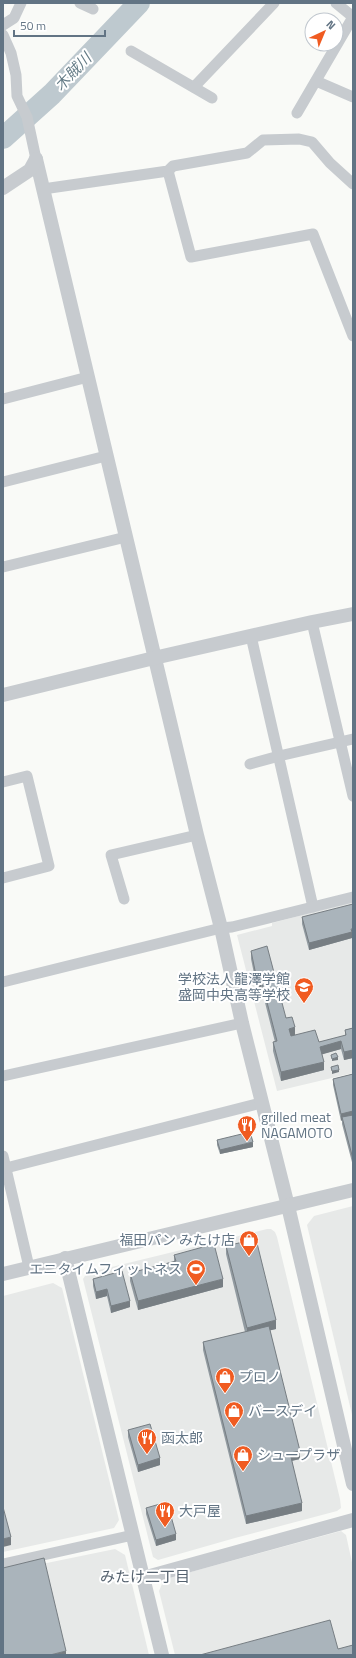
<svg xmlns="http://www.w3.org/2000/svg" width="356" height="1658" font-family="'Titillium Web','Noto Sans JP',sans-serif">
<rect width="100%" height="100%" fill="#f9faf7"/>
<g fill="#e7e9e8">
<polygon points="353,902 353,1073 277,1091 237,935 272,926 272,923"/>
<polygon points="353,1206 353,1419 307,1225 314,1216"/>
<polygon points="267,1229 271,1229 275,1232 277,1237 340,1499 341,1508 337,1511 235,1538 158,1560 153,1557 83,1279 87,1273"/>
<polygon points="53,1283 62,1288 119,1520 114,1528 3,1552 3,1296"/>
<polygon points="341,1531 346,1535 353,1567 353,1655 175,1655 159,1591 162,1584 161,1580"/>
<polygon points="115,1549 125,1555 149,1655 3,1655 3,1572"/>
</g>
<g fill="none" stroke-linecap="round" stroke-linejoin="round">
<polyline stroke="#bec9cf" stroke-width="22" points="3,138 52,94 139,3"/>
<g stroke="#c7cbcf" stroke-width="11">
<polyline points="80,3 93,9"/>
<polyline points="336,3 353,17"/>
<polyline points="3,25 14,18 21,3"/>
<polyline points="3,35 11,53 16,75 17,96 27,117 36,159"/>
<polyline points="131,51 212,98"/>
<polyline points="316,81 353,97"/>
<polyline points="194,87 274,3"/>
<polyline points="297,113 353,17"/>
<polyline points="168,171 191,257 313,234 353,336"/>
<polyline points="43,189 168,171 173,166 247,153 263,140 299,139 312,142 330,163 353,184"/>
<polyline points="3,399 88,377"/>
<polyline points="3,482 106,456"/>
<polyline points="3,567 126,537"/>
<polyline points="312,622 353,796"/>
<polyline points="251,636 313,907"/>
<polyline points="250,764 279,756 353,739"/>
<polyline points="3,782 27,776 49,866 3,878"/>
<polyline points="124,899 111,855 197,835"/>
<polyline points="3,982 221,928 232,927 353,897"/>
<polyline points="3,1076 242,1023"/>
<polyline points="3,1156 29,1267"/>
<polyline points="6,1168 261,1103"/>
<polyline points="3,1564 133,1535"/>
</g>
<g stroke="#c7cbcf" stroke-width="14">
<polyline points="36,159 197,835 221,928 242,1023 288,1206 353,1484"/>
<polyline points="3,188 30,170 36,159"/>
<polyline points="3,695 154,658 312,622 353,614"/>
<polyline points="65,1258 162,1655"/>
<polyline points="3,1274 353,1190"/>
<polyline points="143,1578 353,1520"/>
</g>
</g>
<g fill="#929ba1">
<polygon points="302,917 352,936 352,938 309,950 302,924"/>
<polygon points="251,951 295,1035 319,1042 345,1036 345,1030 353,1028 353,1058 344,1060 341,1049 322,1054 324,1070 281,1081 273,1051 273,1042 275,1042 261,987 257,988 251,959"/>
<polygon points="353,1074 353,1166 342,1124 342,1120 341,1121 333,1085 333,1079"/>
<polygon points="217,1140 253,1147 220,1154 217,1145"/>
<polygon points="226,1246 276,1329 270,1330 300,1459 292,1461 302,1511 246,1524 203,1350 203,1342 245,1332 226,1254"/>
<polygon points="174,1255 223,1287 138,1310 130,1281 130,1273 174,1262"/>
<polygon points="93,1279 130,1307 111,1313 107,1296 96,1299 93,1286"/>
<polygon points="128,1430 160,1465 138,1472 128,1437"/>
<polygon points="146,1508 176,1540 156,1546 146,1514"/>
</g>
<g fill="#777e83">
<polygon points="353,929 353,935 352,936 352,938 309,950 309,943"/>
<polygon points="261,979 261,987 257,988 257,980"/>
<polygon points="295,1027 295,1035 289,1037 289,1029"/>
<polygon points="341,1041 341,1049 320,1055 320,1047"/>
<polygon points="353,1050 353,1058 344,1060 344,1052"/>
<polygon points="338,1057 338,1060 332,1061 332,1059"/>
<polygon points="324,1062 324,1070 281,1081 281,1072"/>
<polygon points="339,1070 339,1072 332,1074 332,1071"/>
<polygon points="353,1111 353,1118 342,1117 342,1120 341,1121 341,1114"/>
<polygon points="253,1142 253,1147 220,1154 220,1150"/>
<polygon points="223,1279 223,1287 138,1310 138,1301"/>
<polygon points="107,1289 107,1296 96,1299 96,1292"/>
<polygon points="130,1301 130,1307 111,1313 111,1306"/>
<polygon points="276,1320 276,1329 247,1336 247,1328"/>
<polygon points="300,1451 300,1459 290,1461 290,1453"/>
<polygon points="160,1458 160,1465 138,1472 138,1465"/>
<polygon points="302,1503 302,1511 246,1524 246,1516"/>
<polygon points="176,1534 176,1540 156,1546 156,1540"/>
<polygon points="11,1537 11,1545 3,1547 3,1539"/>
<polygon points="66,1651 66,1655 50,1655"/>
</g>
<g fill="#aab4bb" stroke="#777e83">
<polygon points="353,904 353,929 351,929 352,932 309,943 302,917"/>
<polygon points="267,946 286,1018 292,1017 295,1027 289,1029 291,1036 315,1030 319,1042 346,1035 345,1030 353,1028 353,1050 344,1052 341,1041 320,1047 324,1062 281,1072 273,1042 277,1041 261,979 257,980 251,951"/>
<polygon points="336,1053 338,1057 332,1059 331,1055"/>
<polygon points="338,1065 339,1070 332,1071 331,1067"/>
<polygon points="353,1074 353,1111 341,1114 333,1079"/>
<polygon points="353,1115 353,1159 342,1117"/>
<polygon points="250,1132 253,1142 220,1150 217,1140"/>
<polygon points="256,1239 276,1320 247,1328 226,1246"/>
<polygon points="214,1244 223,1279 138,1301 130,1273 176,1261 174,1255"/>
<polygon points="122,1271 130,1301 111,1306 107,1289 96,1292 93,1279"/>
<polygon points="269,1326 300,1451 290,1453 302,1503 246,1516 203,1342"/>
<polygon points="150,1424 160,1458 138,1465 128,1430"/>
<polygon points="167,1502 176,1534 156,1540 146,1508"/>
<polygon points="3,1507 11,1537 3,1539"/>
<polygon points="44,1558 66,1651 50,1655 3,1655 3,1568"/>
<polygon points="330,1620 338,1649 353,1645 353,1655 200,1655"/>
</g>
<defs>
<symbol id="school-pin" viewBox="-11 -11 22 30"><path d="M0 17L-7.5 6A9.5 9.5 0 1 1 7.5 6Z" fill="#f05b21" stroke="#fff"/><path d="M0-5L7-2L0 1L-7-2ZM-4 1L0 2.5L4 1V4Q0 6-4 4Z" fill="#fff"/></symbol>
<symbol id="restaurant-pin" viewBox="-11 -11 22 30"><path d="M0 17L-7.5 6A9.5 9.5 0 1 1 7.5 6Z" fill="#f05b21" stroke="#fff"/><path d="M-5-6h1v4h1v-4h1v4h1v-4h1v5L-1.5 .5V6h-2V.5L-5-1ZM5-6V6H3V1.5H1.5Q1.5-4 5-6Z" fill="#fff"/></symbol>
<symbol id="shop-pin" viewBox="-11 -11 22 30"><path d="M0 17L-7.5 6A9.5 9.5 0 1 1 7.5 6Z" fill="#f05b21" stroke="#fff"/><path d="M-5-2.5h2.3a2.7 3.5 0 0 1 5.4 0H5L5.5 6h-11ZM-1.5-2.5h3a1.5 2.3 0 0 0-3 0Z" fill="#fff"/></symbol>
<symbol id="stadium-pin" viewBox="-11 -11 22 30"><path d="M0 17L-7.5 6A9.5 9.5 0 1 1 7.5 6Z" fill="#f05b21" stroke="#fff"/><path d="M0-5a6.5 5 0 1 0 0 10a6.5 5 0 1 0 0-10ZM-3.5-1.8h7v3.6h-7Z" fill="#fff"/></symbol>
</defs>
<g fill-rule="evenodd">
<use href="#school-pin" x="293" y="976" width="22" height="30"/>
<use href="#restaurant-pin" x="236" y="1114" width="22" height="30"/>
<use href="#shop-pin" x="238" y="1229" width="22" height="30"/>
<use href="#stadium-pin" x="185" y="1258" width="22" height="30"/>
<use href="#shop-pin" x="214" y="1366" width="22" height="30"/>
<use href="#shop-pin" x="223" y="1400" width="22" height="30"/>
<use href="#restaurant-pin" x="136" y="1427" width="22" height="30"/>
<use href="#shop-pin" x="232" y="1444" width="22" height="30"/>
<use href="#restaurant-pin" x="154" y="1500" width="22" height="30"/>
</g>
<g text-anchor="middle" stroke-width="4" stroke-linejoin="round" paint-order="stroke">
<g font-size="14" fill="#627484" stroke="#fff" text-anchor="start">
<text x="290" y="984" text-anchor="end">学校法人龍澤学館<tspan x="290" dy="16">盛岡中央高等学校</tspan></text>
<text x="261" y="1122">grilled meat<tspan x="261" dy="16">NAGAMOTO</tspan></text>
<text x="235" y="1245" text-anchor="end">福田パン みたけ店</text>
<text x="182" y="1274" text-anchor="end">エニタイムフィットネス</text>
<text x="239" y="1382">プロノ</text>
<text x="248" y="1416">バースデイ</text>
<text x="161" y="1443">函太郎</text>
<text x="257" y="1460">シュープラザ</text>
<text x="179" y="1516">大戸屋</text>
</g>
<g font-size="15" font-style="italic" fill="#637a85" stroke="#fff">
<text transform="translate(73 72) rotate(-46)" y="5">木賊川</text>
</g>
<g font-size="15" fill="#55626f" stroke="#fff">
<text x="145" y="1582">みたけ二丁目</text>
</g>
</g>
<rect width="356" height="1658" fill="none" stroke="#627484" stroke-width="8"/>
<g transform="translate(324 32) rotate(44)"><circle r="19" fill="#ffffff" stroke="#c0c7ce"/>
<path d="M0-3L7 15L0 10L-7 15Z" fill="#f05b21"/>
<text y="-6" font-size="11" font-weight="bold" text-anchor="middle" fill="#627484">N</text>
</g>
<path d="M14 30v6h91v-6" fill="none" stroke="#627484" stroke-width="2"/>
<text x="20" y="30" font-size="12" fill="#627484" stroke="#ffffff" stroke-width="3" paint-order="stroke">50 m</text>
</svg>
